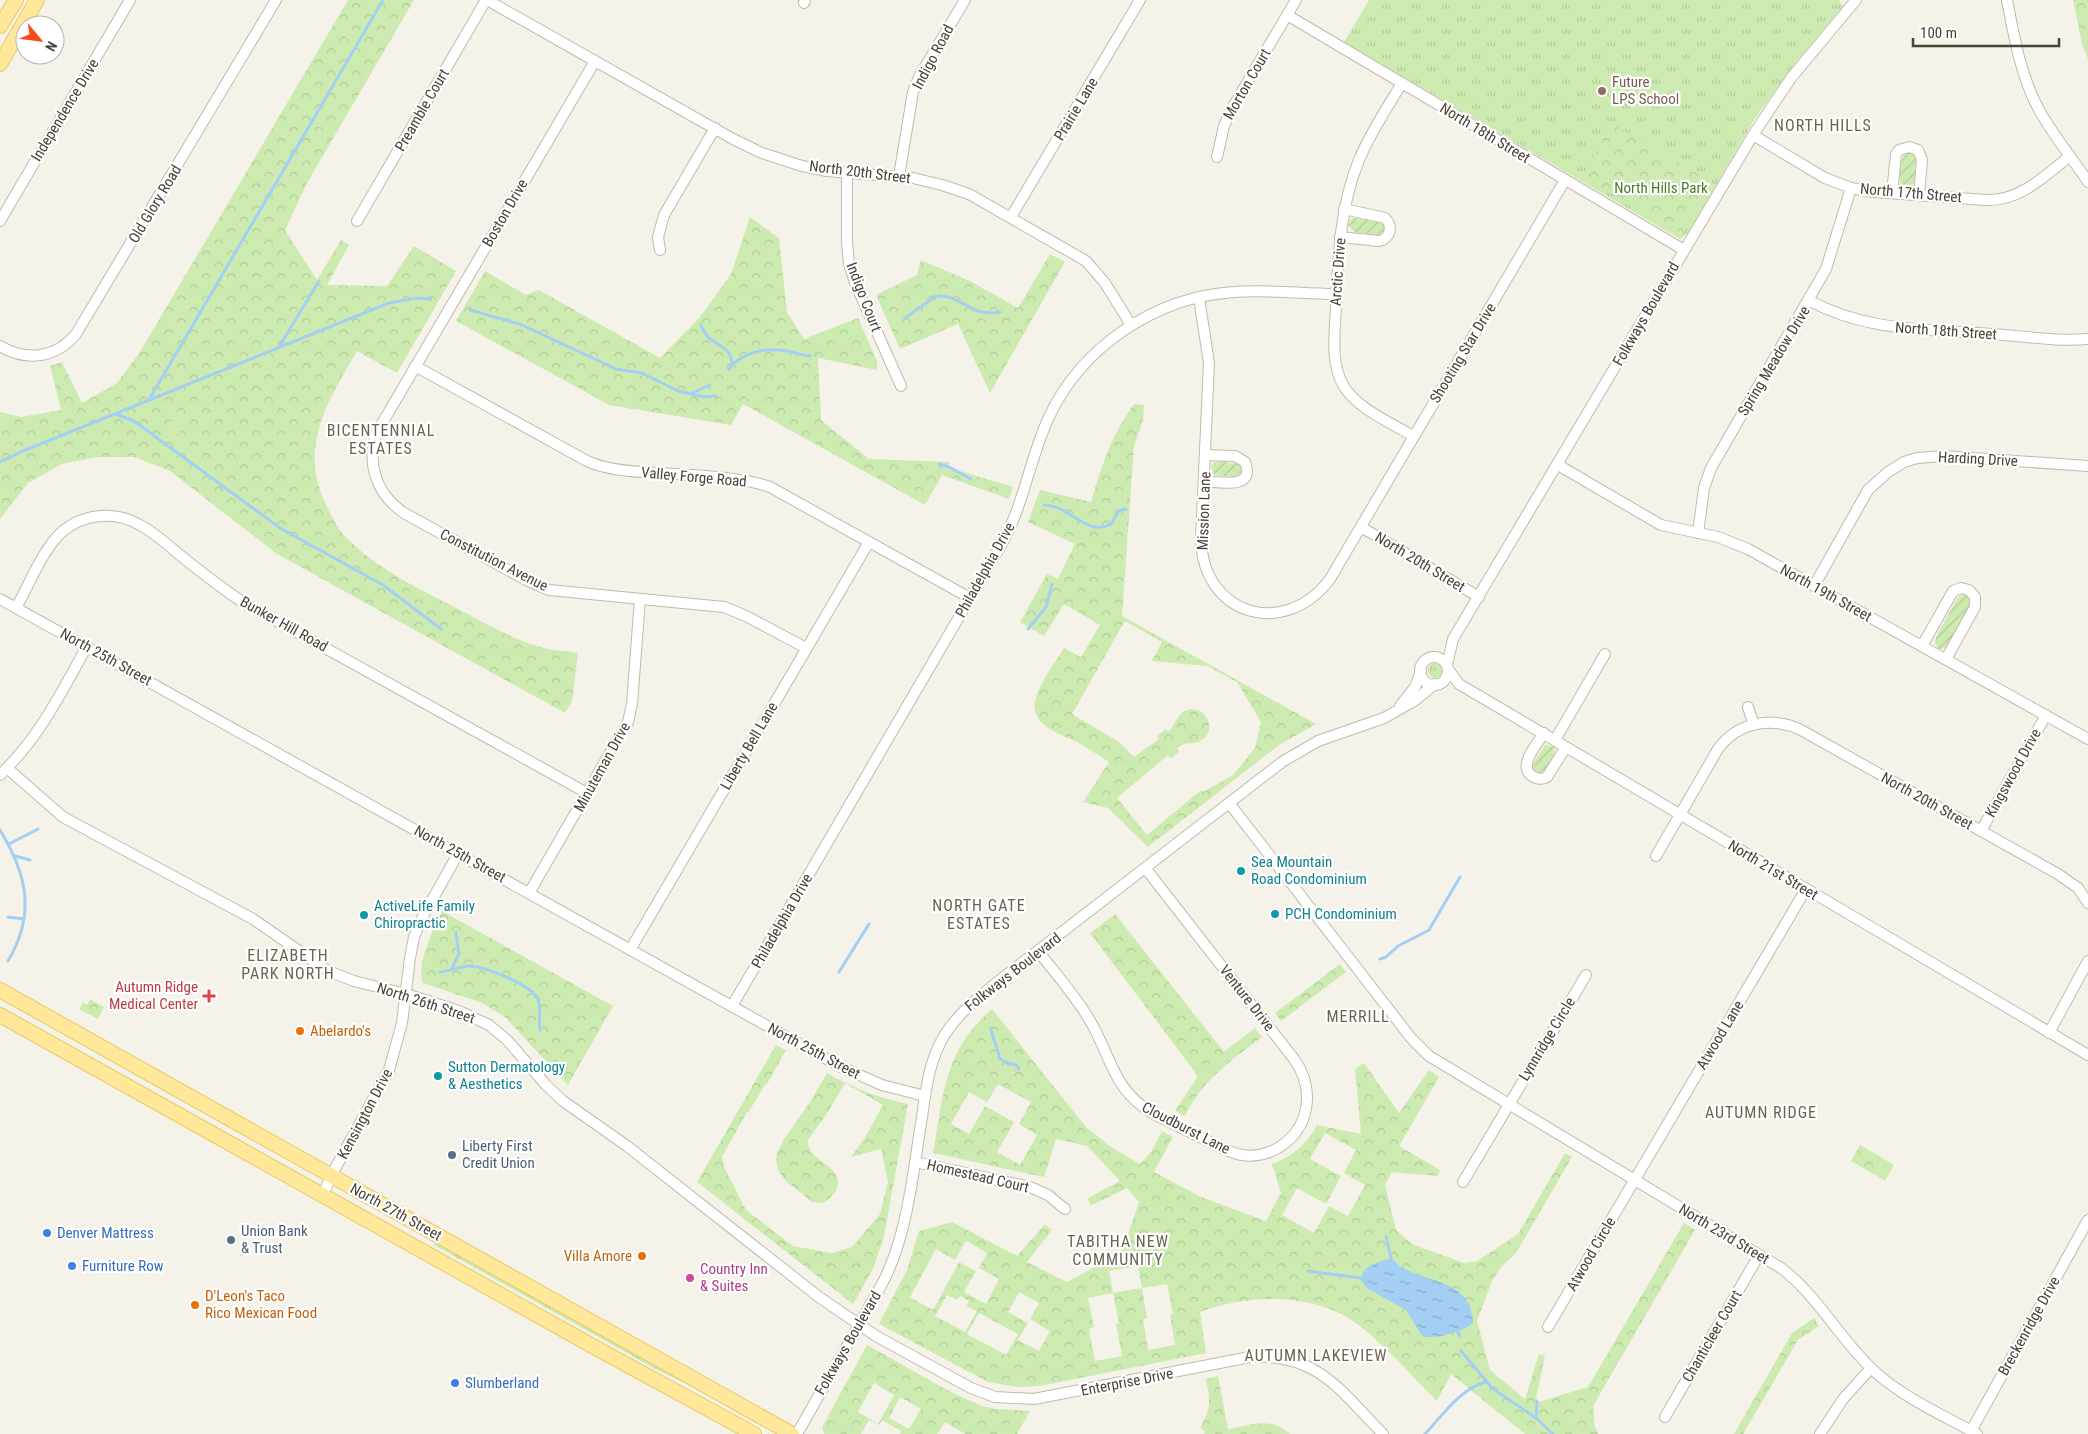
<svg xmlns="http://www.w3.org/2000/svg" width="2088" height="1434" font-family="'Roboto Condensed',sans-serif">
<defs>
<pattern id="grass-tufts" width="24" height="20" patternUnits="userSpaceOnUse" patternTransform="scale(1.25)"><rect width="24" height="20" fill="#cdebb1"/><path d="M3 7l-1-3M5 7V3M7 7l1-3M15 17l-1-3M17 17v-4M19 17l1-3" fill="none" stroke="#b2cb99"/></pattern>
<pattern id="park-crowns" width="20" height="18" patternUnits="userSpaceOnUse" patternTransform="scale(1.25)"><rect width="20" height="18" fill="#cdebb1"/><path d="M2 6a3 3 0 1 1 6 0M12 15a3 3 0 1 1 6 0" fill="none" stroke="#b2cb99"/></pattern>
<pattern id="garden-furrows" width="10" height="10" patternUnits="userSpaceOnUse" patternTransform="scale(1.25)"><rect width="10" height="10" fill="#cdebb1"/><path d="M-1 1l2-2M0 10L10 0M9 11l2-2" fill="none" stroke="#b2cb99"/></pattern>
<pattern id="water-ripples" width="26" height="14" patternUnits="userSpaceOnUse" patternTransform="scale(1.25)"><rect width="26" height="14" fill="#a4cff4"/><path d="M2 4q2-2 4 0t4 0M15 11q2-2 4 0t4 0" fill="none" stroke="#88aac6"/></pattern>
</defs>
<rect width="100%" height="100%" fill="#f5f2e9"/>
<g fill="url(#grass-tufts)">
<polygon points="1369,0 1839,0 1843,6 1793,66 1754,120 1688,233 1680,239 1344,42"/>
<circle cx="1436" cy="670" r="8"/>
<polygon points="434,1243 452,1251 692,1386 659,1371 434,1245"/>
</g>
<g fill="url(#park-crowns)" fill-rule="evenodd">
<path d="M348,0h66l-107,183 -22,47 32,50 24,-40 8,5 -22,40 60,1 27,-40 42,25 -59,102 -40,-22c-20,35 -45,72 -42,115 1,20 16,54 29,69 33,35 76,54 118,76 27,14 55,31 86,38 10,2 20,2 30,4l-6,49 -7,11 -288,-159 -107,-83 -36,-14h-37l-35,7 -34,19 -28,36v-107l21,5 40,-7 -11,-44 12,-4 20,41 35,-20 23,-31z"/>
<polygon points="2073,0 2088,0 2088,59 2082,44"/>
<polygon points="1612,124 1711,181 1680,233 1582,176"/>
<polygon points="750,217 779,238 787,312 804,339 858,318 877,361 877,370 818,358 821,420 869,459 950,462 947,467 1013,487 1009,499 942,475 925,505 743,404 731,425 609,405 456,321 485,271 526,295 539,290 660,358 700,317 731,274"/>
<polygon points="1050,254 1065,262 990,393 958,324 900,349 876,295 917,275 921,260 970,281 1018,308"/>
<path d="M1134,404l10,1 -1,15 -9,26 -12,170 194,108 -37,21 -131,102 -40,-39 -25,-6 26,-40c-10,-7 -20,-13 -30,-19 -17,-9 -52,-17 -43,-45 5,-18 19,-35 28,-50l17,9 19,-32 -36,-21 -20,32 -24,-14 27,-48 11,5 17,-35 -47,-22 12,-32 51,12c11,-37 20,-66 43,-98zM1125,621l37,21 -10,19 55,5 30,16 24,40 -6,26 -22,27 -30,17 -2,-2 -54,45 -30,-37 51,-43 3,3 8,-6 -2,-4c10,-8 17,-2 25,-8 17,-12 1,-38 -17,-29 -10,5 -9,15 -17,21l-2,-3 -9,7 2,3 -25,18 -15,-15 -47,-28z"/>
<path d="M442,911l171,95 -45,79 -63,-68 -23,-14 -59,-20c-8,-16 11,-57 19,-72z"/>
<path d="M1115,914l109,138 31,-24 7,9c-31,24 -59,42 -77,79l-10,-5 23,-35 -108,-143z"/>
<polygon points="1340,964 1346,972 1281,1021 1275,1013"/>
<polygon points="90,999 104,1007 98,1019 79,1009 83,1003 87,1005"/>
<path d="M992,1009l94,118 25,20 29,17 11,-12 11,-21 11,6 -19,35 47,25 65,24 15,-28 -9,-29c21,-8 34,-19 45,-39l44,9 -6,-65 9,-6 35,50 30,-43 10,7 -40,69 41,24 -2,6 -46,-4 -7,13 11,45 16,14 52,19 13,-2 41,-27 47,-81 7,4 -56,96 -14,13 -10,15 -15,40 13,49 35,29 14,-45 6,2 -10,47 53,-16 96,-164 11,7 -102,176 2,21 4,7h-74l-74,-60 -14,27c-27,-26 -63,-70 -96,-87 -44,-21 -97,-18 -141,-2l6,41 -166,33 -22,1 -30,-5 -109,-58 28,-54 12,-39 33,-9 65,34 28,-32 7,6 -25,32 40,20 55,-30 17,-50 -12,-14 -37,18 -2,-8 32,-17 -33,-35 -31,-7 -12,38 -111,-24c11,-60 10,-101 59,-144zM998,1084l33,18 -12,22 18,11 -17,30 -23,-13 17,-30 -29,-16 -16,28 -18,-10 18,-32 18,10zM1325,1133l31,17 -12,23 21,12 -17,31 -19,-10 -15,27 -32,-18 15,-27 29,16 15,-28 -31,-17zM966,1241l21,12 -8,15 20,11 -13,25 -22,-12 12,-21 -17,-9 -26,48 -23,-13 26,-48 19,11zM1138,1266l4,22 -29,5 -4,-22zM1167,1284l6,30 -3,1 5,30 -27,5 -5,-31 4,-1 -5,-30zM1019,1292l20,11 -9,16 20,12 -11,20 -21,-11 10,-17 -20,-11zM1113,1293l6,30 -3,1 6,32 -27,5 -6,-32 5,-2 -6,-29zM947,1295l10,5 3,-4 9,5 -3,5 11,5 -12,21 -30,-16zM979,1313l39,21 -12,21 -39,-21z"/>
<path d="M776,1045l10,5 -19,34 -1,-1 -18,30 -1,-1 -25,45 3,12 21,41 47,36 39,7 20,-6 28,-33 8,-32 -7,-33 -30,8 13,-18 19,-34 -38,-22 -17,29 -20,28c0,18 17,20 26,32 10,12 -1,27 -12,31l-10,-1 -26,-21 -8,-11 -2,-11 1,-5 7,-15 26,-37 17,-29c26,15 51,25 81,31l-24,132 -10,31 -21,37 -156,-122z"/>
<polygon points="1860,1145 1884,1159 1875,1175 1851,1161"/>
<polygon points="1814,1318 1819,1326 1798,1340 1743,1434 1734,1434 1792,1333"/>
<path d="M867,1345l82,46 33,15 14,3 34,2 -13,23h-52l-20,-12 -8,12h-37l1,-3 -19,-11 -3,5 -10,-5 -8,14h-37l-2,-7zM874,1383l20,12 -16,29 -20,-12zM900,1397l21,12 -12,20 -20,-11z"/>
<path d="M1218,1376l10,53c24,-4 41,-13 62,5h-86l1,-3 -5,-3c12,-22 10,-25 6,-49z"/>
</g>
<g fill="url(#garden-furrows)">
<path d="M1907,152l7,2 2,6 -2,23 -2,3 -5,3 -6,-2c-2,-10 -2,-29 6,-35z"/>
<polygon points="1353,218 1378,221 1384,225 1384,231 1378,235 1354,232 1348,225 1350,220"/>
<polygon points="1218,461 1239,464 1242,468 1241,473 1234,477 1214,475 1211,466 1213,463"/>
<polygon points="1966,593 1970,597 1971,604 1947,647 1939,649 1935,644 1936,637 1958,597"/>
<path d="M1545,745l10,2c2,9 -7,23 -15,26l-6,-3 -1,-6z"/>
</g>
<g fill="#cdebb1">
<polygon points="179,410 189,416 178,434 168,427"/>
<polygon points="1884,1159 1894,1165 1885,1181 1875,1175"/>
</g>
<path fill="url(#water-ripples)" d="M1391,1258c3,2 6,6 9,8 26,17 73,14 73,57 -11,9 -38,17 -51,13l-16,-26 -38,-21 -7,-8c0,-16 18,-19 30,-23z"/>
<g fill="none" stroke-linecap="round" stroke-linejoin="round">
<g stroke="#a4cff4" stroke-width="3">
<polyline points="470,310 522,325 616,369 642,373 678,391 704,397 716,396"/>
<path d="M905,318l31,-22c27,-2 33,22 64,16"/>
<path d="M701,325c2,5 4,10 8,13 10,8 23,11 23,26"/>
<polyline points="279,347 319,281"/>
<path d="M729,369c13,-17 37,-22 58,-18 8,1 15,5 23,5"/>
<polyline points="692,393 710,385"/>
<polyline points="149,400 383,0"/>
<polyline points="116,414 134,421 280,528 383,585 441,629"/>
<polyline points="0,462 23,451 389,303 416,298 431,299"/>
<polyline points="939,464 949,467 971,479"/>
<path d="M1044,505c6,1 11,1 16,4 16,7 32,26 51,15l8,-13 7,-2"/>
<polyline points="1028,629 1046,607 1052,584"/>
<path d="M0,830c27,44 36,84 8,131"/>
<polyline points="9,844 38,829"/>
<polyline points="15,856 30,860"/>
<polyline points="8,917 24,919"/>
<polyline points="1380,959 1386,957 1398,946 1429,930 1460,877"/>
<polyline points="451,970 459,954 456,933"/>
<path d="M440,972c10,-1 20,-6 30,-6 16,1 61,19 68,33 4,10 0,21 2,31"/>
<polyline points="839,972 869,924"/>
<path d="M991,1028c1,11 8,20 8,30l9,6h7l4,5"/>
<polyline points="1386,1237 1391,1258"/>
<polyline points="1308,1271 1360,1278"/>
<polyline points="1458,1332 1459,1336"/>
<polyline points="1461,1351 1493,1389 1536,1418 1553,1434"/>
<polyline points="1536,1418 1537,1401"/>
<path d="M1425,1434c17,-18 36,-46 61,-52"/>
</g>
<defs>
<g id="minor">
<polyline points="487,0 733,139 762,153 802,166 827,171 913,178 942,185 969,194 1086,261 1105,283 1131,325"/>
<path d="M2007,0c7,36 13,72 29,104 14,28 35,52 52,78"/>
<polyline points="804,3 805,0"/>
<polyline points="1287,15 1684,250"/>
<path d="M595,61l-218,371c-11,31 -1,62 27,81l122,67 23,10 175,17 22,9 60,32"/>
<path d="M1402,83c-15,25 -32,50 -43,77 -19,46 -21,97 -23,146 -1,26 -6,55 7,79 14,24 47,37 70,51"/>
<path d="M1753,135l72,43 26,10 23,4 112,8c35,1 58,-24 84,-44"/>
<polyline points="1217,157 1224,126 1231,110 1296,0"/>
<polyline points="847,173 847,242 849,264 856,285 901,386"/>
<polyline points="899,176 913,92 919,77 965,0"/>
<polyline points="1892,193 1896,154 1899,150 1909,147 1918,150 1922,160 1919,195"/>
<polyline points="1011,217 1140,0"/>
<polyline points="0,221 130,0"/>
<polyline points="357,221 486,0"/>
<path d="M1340,237l39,4c12,-3 14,-15 6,-23l-41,-9"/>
<polyline points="660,250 658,237 664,215 715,128"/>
<path d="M1199,298l10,65 -8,175c1,77 83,102 129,41l235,-399"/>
<path d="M1810,301c58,31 118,28 182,33 32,2 65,8 96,5"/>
<path d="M0,346c27,16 56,12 76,-12l200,-334"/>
<path d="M415,366l172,95c17,8 37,10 56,11 38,3 93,3 127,15l200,111"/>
<polyline points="1558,465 1661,525 1718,537 1748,549 2088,739"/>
<path d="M1204,481c16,1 52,9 41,-19l-10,-6 -29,-1"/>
<polyline points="1361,527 1479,597"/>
<polyline points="1698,533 1704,488 1711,468 1826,269 1851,188"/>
<polyline points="1814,586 1868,490 1888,472 1904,462 1917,458 1944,456 2088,466"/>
<polyline points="0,599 841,1067 882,1085 925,1096"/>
<path d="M16,608c13,-23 23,-50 40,-70 21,-24 57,-29 84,-13 17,9 31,23 46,35 19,15 38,30 58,43l343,190"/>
<polyline points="1922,646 1953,591 1961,588 1969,590 1975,597 1975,607 1946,659"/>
<circle cx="1434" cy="671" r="14"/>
<polyline points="1447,665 1453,639 1753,135 1791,78 1856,0"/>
<polyline points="1448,669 1459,684 2088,1055"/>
<polyline points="1400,706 1415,687 1421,671"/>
<polyline points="1748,707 1754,725"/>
<path d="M1544,733c-6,10 -27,33 -12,43 5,3 10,4 15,1l19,-30"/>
<polyline points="1555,740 1605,654"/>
<path d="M7,768l56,49 190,102 75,52 26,10 52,13 53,17 30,14 18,15 39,45 17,16 64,45 192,151 57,39 95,52 24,9 39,2 216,-42c69,-4 90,34 133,77"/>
<path d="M0,775c38,-36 62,-83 87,-129"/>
<path d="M1229,803l182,235 18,18 352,212c36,27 57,68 89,99 29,29 71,47 107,67"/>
<polyline points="1981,831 2046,715"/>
<path d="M1656,856l62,-107c20,-27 53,-33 83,-19l257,144 20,14 10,15"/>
<polyline points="529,893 628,722 632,704 640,599"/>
<polyline points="630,950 869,542"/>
<path d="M1038,951c17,22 37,44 51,68 22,36 23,70 63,94 19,10 39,19 58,29 10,5 20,11 32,13 12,2 25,-1 36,-7 33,-20 37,-60 16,-89l-148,-190"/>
<path d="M732,1006l272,-466c20,-38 26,-81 44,-121 33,-72 107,-122 186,-127 34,-3 68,2 102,2"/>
<polyline points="2049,1033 2088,961"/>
<polyline points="915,1162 1030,1187 1048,1195 1065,1209"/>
<polyline points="1463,1182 1586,975"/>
<polyline points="323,1195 331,1176 389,1070 402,1023 410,958 414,937 423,916 458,854"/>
<polyline points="1548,1327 1806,889"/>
<polyline points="1665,1417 1759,1255"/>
<polyline points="1971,1431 2088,1220"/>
<path d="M797,1434l85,-150c26,-49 31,-113 40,-167 4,-28 7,-56 22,-81 14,-23 35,-39 56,-56l282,-218 36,-21 66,-23 30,-17 21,-17"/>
<polyline points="1820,1434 1843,1399 1871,1368"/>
</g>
<g id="major">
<polyline points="0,26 16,0"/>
<polyline points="0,64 37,0"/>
<polyline points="0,990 792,1434"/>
<polyline points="0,1015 596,1348 754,1434"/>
</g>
</defs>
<use href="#minor" stroke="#c1bbab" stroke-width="12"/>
<use href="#major" stroke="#eac963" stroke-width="16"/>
<use href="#minor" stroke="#fff" stroke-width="10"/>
<use href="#major" stroke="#ffe899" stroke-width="14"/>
</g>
<circle fill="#8d6e63" stroke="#fff" stroke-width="2" cx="1602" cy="91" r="5"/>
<g fill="#0f9aa8" stroke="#fff" stroke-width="2">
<circle cx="1241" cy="871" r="5"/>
<circle cx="1275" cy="914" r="5"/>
<circle cx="364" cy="915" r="5"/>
<circle cx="438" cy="1076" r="5"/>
</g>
<path fill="#e0444e" stroke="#fff" stroke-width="2" d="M206.5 988.5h5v5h5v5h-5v5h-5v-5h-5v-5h5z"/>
<g fill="#e8710a" stroke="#fff" stroke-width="2">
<circle cx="300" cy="1031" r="5"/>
<circle cx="642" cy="1256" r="5"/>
<circle cx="195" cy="1305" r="5"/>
</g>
<g fill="#5c6f8a" stroke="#fff" stroke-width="2">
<circle cx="452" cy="1155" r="5"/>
<circle cx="231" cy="1240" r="5"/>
</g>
<g fill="#3f7fe0" stroke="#fff" stroke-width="2">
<circle cx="47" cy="1233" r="5"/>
<circle cx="72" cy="1266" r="5"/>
<circle cx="455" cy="1383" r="5"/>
</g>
<circle fill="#d1479c" stroke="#fff" stroke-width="2" cx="690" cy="1278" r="5"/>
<g text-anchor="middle" stroke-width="4.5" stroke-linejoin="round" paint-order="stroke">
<g font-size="15" fill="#4a4337" stroke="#fff">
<text transform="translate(933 57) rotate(-62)" y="5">Indigo Road</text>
<text transform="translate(1247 84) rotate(-60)" y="5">Morton Court</text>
<text transform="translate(1076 109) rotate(-59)" y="5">Prairie Lane</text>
<text transform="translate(65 110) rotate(-59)" y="5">Independence Drive</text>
<text transform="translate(422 110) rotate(-60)" y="5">Preamble Court</text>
<text transform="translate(1485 133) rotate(31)" y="5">North 18th Street</text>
<text transform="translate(860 172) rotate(7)" y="5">North 20th Street</text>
<text transform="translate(1911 193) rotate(5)" y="5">North 17th Street</text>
<text transform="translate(155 204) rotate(-59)" y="5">Old Glory Road</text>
<text transform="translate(505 213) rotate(-60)" y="5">Boston Drive</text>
<text transform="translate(1338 272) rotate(-86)" y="5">Arctic Drive</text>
<text transform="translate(864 297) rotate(69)" y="5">Indigo Court</text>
<text transform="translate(1646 314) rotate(-60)" y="5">Folkways Boulevard</text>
<text transform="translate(1946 331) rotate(4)" y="5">North 18th Street</text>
<text transform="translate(1463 353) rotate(-59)" y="5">Shooting Star Drive</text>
<text transform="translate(1774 361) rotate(-59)" y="5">Spring Meadow Drive</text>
<text transform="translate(1978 459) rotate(3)" y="5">Harding Drive</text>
<text transform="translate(694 477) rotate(5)" y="5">Valley Forge Road</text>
<text transform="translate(1204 511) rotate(-88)" y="5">Mission Lane</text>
<text transform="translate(494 560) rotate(27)" y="5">Constitution Avenue</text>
<text transform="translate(1420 562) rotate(31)" y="5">North 20th Street</text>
<text transform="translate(985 570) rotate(-61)" y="5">Philadelphia Drive</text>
<text transform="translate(1826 593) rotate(29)" y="5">North 19th Street</text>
<text transform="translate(284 624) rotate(29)" y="5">Bunker Hill Road</text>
<text transform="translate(106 657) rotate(29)" y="5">North 25th Street</text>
<text transform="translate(749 746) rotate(-60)" y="5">Liberty Bell Lane</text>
<text transform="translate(602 767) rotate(-61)" y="5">Minuteman Drive</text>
<text transform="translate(2013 773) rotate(-61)" y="5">Kingswood Drive</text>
<text transform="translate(1927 801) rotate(29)" y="5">North 20th Street</text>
<text transform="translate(460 854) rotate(29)" y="5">North 25th Street</text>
<text transform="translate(1773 870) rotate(31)" y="5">North 21st Street</text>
<text transform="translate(782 921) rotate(-60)" y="5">Philadelphia Drive</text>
<text transform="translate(1013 972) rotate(-38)" y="5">Folkways Boulevard</text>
<text transform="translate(1247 998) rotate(52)" y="5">Venture Drive</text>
<text transform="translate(426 1003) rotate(18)" y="5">North 26th Street</text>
<text transform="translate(1720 1035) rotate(-59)" y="5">Atwood Lane</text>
<text transform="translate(1547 1039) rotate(-59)" y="5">Lynnridge Circle</text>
<text transform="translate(814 1051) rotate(28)" y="5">North 25th Street</text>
<text transform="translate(365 1114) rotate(-62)" y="5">Kensington Drive</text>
<text transform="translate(1186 1128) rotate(27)" y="5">Cloudburst Lane</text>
<text transform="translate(978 1176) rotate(13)" y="5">Homestead Court</text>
<text transform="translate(396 1212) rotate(29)" y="5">North 27th Street</text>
<text transform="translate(1724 1234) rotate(31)" y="5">North 23rd Street</text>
<text transform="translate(1591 1254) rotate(-60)" y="5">Atwood Circle</text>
<text transform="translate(2029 1326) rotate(-61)" y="5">Breckenridge Drive</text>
<text transform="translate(1712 1336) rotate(-60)" y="5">Chanticleer Court</text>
<text transform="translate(848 1343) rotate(-60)" y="5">Folkways Boulevard</text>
<text transform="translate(1127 1382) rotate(-11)" y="5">Enterprise Drive</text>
</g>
<g font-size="15" fill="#785e54" stroke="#fff" text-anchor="start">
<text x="1612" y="87">Future<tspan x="1612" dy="17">LPS School</tspan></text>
</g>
<g font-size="15" fill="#437f26" stroke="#fff">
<text x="1661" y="193">North Hills Park</text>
</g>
<g font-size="15" fill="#0d838f" stroke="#fff" text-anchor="start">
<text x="1251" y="867">Sea Mountain<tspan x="1251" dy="17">Road Condominium</tspan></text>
<text x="374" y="911">ActiveLife Family<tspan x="374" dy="17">Chiropractic</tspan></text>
<text x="1285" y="919">PCH Condominium</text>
<text x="448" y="1072">Sutton Dermatology<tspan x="448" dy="17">&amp; Aesthetics</tspan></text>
</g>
<g font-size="15" fill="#be3a42" stroke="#fff" text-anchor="end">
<text x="198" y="992">Autumn Ridge<tspan x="198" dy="17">Medical Center</tspan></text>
</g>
<g font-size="15" fill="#c56008" stroke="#fff" text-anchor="start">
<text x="310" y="1036">Abelardo's</text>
<text x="632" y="1261" text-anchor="end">Villa Amore</text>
<text x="205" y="1301">D'Leon's Taco<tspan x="205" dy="17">Rico Mexican Food</tspan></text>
</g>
<g font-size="15" fill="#4e5e75" stroke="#fff" text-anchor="start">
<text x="462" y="1151">Liberty First<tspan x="462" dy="17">Credit Union</tspan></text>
<text x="241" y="1236">Union Bank<tspan x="241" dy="17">&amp; Trust</tspan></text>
</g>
<g font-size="15" fill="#366cbe" stroke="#fff" text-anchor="start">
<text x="57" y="1238">Denver Mattress</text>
<text x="82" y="1271">Furniture Row</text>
<text x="465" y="1388">Slumberland</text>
</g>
<g font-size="15" fill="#b23c85" stroke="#fff" text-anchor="start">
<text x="700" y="1274">Country Inn<tspan x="700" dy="17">&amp; Suites</tspan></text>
</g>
<g font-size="16" letter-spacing="1" fill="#6d624e" stroke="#fff">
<text x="1823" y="131">NORTH HILLS</text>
<text x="381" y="436">BICENTENNIAL<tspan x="381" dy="18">ESTATES</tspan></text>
<text x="979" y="911">NORTH GATE<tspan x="979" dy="18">ESTATES</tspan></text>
<text x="288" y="961">ELIZABETH<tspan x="288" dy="18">PARK NORTH</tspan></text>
<text x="1358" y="1022">MERRILL</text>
<text x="1761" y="1118">AUTUMN RIDGE</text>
<text x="1118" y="1247">TABITHA NEW<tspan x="1118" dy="18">COMMUNITY</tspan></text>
<text x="1316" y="1361">AUTUMN LAKEVIEW</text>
</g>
</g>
<g transform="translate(40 40) rotate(119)"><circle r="24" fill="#ffffff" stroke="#b7b4af"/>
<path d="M0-4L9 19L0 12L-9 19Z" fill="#ff4717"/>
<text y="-8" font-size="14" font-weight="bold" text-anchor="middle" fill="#4a4337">N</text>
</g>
<path d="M1913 38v8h146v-8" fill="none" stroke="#4a4337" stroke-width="2.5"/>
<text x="1920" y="38" font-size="15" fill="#4a4337" stroke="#ffffff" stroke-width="4" paint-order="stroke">100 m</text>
</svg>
